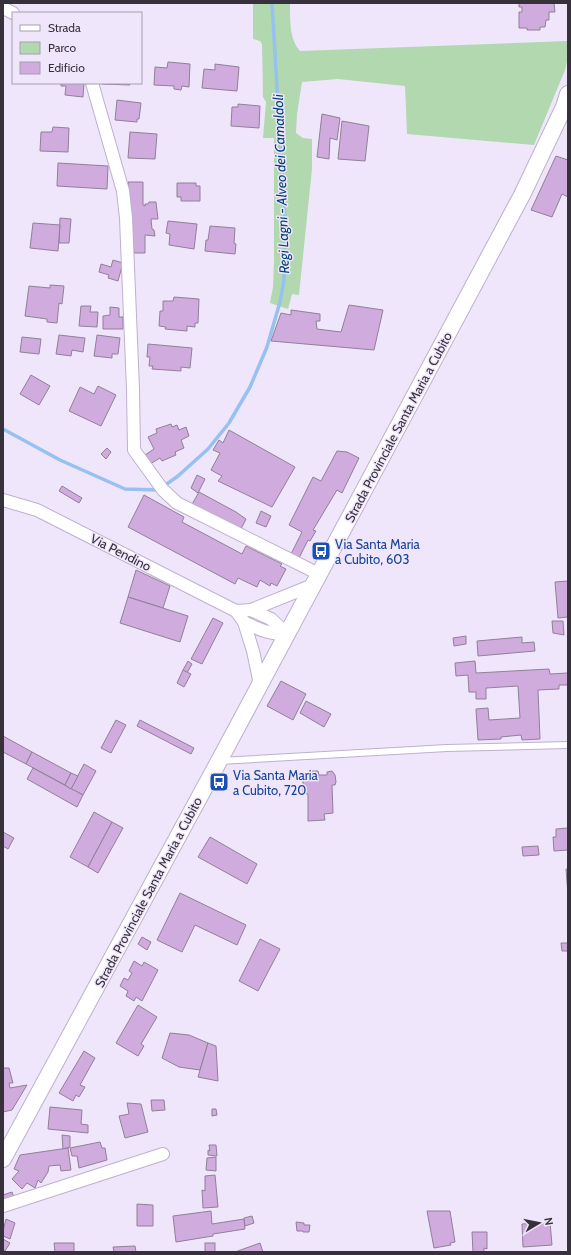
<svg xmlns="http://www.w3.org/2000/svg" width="571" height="1255" font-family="Cabin,sans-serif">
<rect width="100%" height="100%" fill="#f0e6fb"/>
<path fill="#b1d8ae" d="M253,3h37c0,15 -1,37 10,48l268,-10v16l-3,13 -31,75 -127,-11 -2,-48 -67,-7 -36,3 -5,32 -1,19 7,5 9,1v30l-13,126 -7,-1 -4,15 -18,-6 3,-16 1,-25v-124h-11l3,-36 -3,-5 -1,-53 -2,-3 -7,-2z"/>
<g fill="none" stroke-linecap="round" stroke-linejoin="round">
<g stroke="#96c1f0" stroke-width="3.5">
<polyline points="3,429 60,460 125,489 159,490"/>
<polyline points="164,486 178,476 208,449 229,423 250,387 267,347 280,302 284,280 285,223 272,3"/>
</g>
</g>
<g fill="#cfabde" stroke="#908097">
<polygon points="519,3 554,3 555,12 549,12 549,20 546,20 545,27 540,27 540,30 527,30 527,28 519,28 519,12 522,12 522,7 519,7"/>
<polygon points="168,62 190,64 189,87 182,86 181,90 174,89 174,86 154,85 155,67 167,68"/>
<polygon points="215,64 239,67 237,91 202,88 204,69 215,70"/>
<polygon points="61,83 84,83 83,97 65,95 66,86 61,86"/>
<polygon points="102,83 129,83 130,85 102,84"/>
<polygon points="117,100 141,103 139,119 137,119 137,122 115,120"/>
<polygon points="238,104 260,106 259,128 231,126 232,107 238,107"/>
<polygon points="322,114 340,118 337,140 330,138 329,159 317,157"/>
<polygon points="342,121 369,126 365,161 338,159"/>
<polygon points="53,127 69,128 68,152 40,151 41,132 52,132"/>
<polygon points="130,132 157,134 155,159 128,158"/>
<polygon points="556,156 568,160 568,197 562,194 552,217 531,210"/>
<polygon points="58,163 108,166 107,189 57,186"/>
<polygon points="128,182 143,182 143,205 145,206 145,204 148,204 149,202 156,202 158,219 151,219 152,229 154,230 155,236 145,235 145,253 134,253"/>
<polygon points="177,183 196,183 196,186 200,186 200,201 181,201 181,197 177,197"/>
<polygon points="60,218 71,219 69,243 59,243"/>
<polygon points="168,221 197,224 194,249 169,245 170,234 166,233"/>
<polygon points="33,223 60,225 58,251 30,248"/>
<polygon points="210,226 235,228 234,243 236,244 235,254 205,251 206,240 208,240"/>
<polygon points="113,260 123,263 118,281 108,278 109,275 99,272 101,264 111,267"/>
<polygon points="50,285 64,286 62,304 59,303 57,323 47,322 47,319 25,316 29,286 50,288"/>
<polygon points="174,297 199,299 198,323 195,323 195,327 187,326 187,331 165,329 166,327 159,326 160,311 163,311 163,301 173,301"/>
<polygon points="349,305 383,310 374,350 271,341 281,313 291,315 291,310 320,314 320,321 316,321 317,329 341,332"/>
<polygon points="81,306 91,306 90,312 98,312 97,327 79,326"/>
<polygon points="110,307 119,308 119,317 123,317 123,329 103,329 103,316 110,315"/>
<polygon points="59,335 85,338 83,352 72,350 71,356 56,354"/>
<polygon points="97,335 120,338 118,354 112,354 112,358 94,356"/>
<polygon points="22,337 41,339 39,354 20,352"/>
<polygon points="148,344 192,348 190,368 181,367 181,371 152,369 153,366 149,366 150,357 147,357"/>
<polygon points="31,375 50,386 39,405 20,394"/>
<polygon points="98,386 116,395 101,426 69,411 80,387 94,394"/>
<polygon points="171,424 172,427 177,425 179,430 186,427 189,436 181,440 184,448 175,452 176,455 162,461 160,458 150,464 145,455 154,449 148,437 157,433 156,429"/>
<polygon points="229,430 295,467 272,507 218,481 222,476 211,470 220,453 213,450 219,440 223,443"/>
<polygon points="107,448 111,452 106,459 101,454"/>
<polygon points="337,451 347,452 359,458 342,493 337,490 313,530 316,531 310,541 308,540 299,558 291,554 302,532 289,525 313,477 321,481"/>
<polygon points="197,475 205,479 198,493 191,488"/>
<polygon points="62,486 82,498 79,503 59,491"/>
<polygon points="199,492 236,512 246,519 240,531 191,506"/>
<polygon points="144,495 184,517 182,522 242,554 246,546 282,564 280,566 286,569 277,586 271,583 270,586 260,580 257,587 238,578 235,584 128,527"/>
<polygon points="261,511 271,516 266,527 256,523"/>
<polygon points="136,570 170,586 163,608 128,597"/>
<polygon points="568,581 568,617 558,618 555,582"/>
<polygon points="128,597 188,616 180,642 120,623"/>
<polygon points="213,618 223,623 202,664 191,659"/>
<polygon points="552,621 563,621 564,635 553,633"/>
<polygon points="466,636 466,644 454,646 453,638"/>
<polygon points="522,637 522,643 534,642 535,651 478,656 477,641"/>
<polygon points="188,661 192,664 187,673 183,670"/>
<polygon points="475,661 476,673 549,669 550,674 568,673 568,685 559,685 559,689 538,690 540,739 522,740 521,735 501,737 501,739 478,740 476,709 488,708 489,720 520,718 518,686 486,688 486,699 476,699 476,692 469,692 468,675 456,676 455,663"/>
<polygon points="183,670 191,674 184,687 177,683"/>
<polygon points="281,681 306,694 293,720 267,706"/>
<polygon points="306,701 331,714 324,727 300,713"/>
<polygon points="116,720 126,725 111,753 101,748"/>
<polygon points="140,720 194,748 191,754 137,726"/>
<polygon points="3,736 32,752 26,764 3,752"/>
<polygon points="32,752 71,773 65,785 26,764"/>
<polygon points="84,764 96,771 83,795 71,789"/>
<polygon points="33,768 83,795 77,807 27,779"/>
<polygon points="310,771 318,771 319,775 327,775 327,772 332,771 335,775 336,782 335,785 332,785 333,813 324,814 325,820 308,821 308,794 303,793 303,776 309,776"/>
<polygon points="71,773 78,776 71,789 65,785"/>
<polygon points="94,812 112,822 88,867 70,857"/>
<polygon points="112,822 123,828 98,873 88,867"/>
<polygon points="568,828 568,850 554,851 553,837 556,837 556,829"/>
<polygon points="3,832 14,838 8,849 3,846"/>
<polygon points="210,837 257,864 247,884 198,857"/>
<polygon points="538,846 539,855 523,856 522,847"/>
<polygon points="566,869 568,869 568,895"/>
<polygon points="180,893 246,925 237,945 195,925 182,952 157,940"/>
<polygon points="142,937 151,942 147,950 138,944"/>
<polygon points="260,939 280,949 258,991 239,981"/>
<polygon points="561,943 568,943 568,951 562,951"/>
<polygon points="134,961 142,966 144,962 158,970 142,1001 136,997 134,1001 126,996 128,991 120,986 124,978 128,980 132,973 129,971"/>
<polygon points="138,1005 157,1017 141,1044 144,1046 138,1056 116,1043"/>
<polygon points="170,1033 189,1035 208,1043 200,1070 179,1067 162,1058"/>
<polygon points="208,1043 216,1046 218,1081 198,1077"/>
<polygon points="84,1051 95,1058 80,1085 85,1087 79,1097 76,1095 73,1101 59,1093"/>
<polygon points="3,1065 3,1068 9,1068 13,1083 9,1083 10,1088 27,1085 12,1110 3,1112"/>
<polygon points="151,1100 164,1100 165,1110 152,1111"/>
<polygon points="127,1103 141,1104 148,1132 125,1138 119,1116 129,1114"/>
<polygon points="50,1107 82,1110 81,1124 88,1125 88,1133 48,1129"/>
<polygon points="212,1109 216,1109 217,1115 212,1116"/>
<polygon points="62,1135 70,1136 70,1147 63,1149"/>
<polygon points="100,1142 102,1148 105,1148 107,1160 79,1168 77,1156 72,1156 70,1148"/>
<polygon points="209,1145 216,1145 217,1156 208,1155 208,1150 210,1151"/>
<polygon points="68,1148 71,1170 61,1171 60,1165 49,1166 48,1172 41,1183 38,1180 35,1188 27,1183 22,1189 12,1179 19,1171 14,1169 20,1155"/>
<polygon points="216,1157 216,1171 206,1170 207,1158"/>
<polygon points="215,1175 218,1207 203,1208 202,1190 205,1191 205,1176"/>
<polygon points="12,1192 15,1200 3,1203 3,1195"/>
<polygon points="137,1204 153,1205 153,1226 137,1226"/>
<polygon points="211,1211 212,1224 244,1219 245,1229 213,1234 213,1236 176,1242 173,1216"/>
<polygon points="427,1211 450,1211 455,1242 450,1243 451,1245 434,1248"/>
<polygon points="252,1216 254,1223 245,1226 244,1218"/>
<polygon points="6,1219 15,1223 10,1239 3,1236 3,1231"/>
<polygon points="296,1222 304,1223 304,1225 310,1225 309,1232 303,1232 303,1231 297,1231"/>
<polygon points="550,1222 552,1245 523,1247 522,1224"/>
<polygon points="472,1232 487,1232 487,1249 484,1248 484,1252 473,1252"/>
<polygon points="3,1239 10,1243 5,1251 3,1250"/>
<polygon points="54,1243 74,1243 74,1252 55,1252"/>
<rect x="205" y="1243" width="10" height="9"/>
<polygon points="260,1243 263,1252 235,1252"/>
<polygon points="135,1246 136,1252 114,1252 113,1247"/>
</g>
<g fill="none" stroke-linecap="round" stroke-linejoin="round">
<defs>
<polyline id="service" points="220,761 447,748 568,745"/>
<g id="minor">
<polyline points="3,8 13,13"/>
<polyline points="92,83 123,191 126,218 133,389 134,450 163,490 177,503 319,574"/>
<polyline points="3,500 37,510 236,611 244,622 253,651 260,684"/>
<polyline points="251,610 271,619 287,634"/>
<polyline points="236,611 251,610 313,585"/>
<path d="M244,622c16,8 25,12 43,12"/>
<polyline points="3,1206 163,1154"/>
</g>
<polyline id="secondary" points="3,1159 219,761 522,195 564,107 568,94"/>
</defs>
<use href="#service" stroke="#beb1cb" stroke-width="8"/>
<use href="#minor" stroke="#beb1cb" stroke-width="14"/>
<use href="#secondary" stroke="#beb1cb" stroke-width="18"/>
<use href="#service" stroke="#fff" stroke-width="6"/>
<use href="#minor" stroke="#fff" stroke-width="12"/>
<use href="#secondary" stroke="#fff" stroke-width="16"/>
</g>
<defs>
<symbol id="bus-square" viewBox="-11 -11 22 22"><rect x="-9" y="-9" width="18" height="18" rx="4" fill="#1a4fb4" stroke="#f0e6fb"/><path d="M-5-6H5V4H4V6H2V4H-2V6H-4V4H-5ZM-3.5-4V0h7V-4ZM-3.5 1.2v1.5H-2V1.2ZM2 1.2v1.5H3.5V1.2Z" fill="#fff"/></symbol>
</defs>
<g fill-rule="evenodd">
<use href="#bus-square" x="310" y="540" width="22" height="22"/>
<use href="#bus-square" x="208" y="771" width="22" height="22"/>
</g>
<g text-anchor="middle" stroke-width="3" stroke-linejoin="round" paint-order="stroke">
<g font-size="13" fill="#36313b" stroke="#f0e6fb">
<text transform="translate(398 427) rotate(-62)" y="5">Strada Provinciale Santa Maria a Cubito</text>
<text transform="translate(121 552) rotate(27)" y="5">Via Pendino</text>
<text transform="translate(148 892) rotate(-62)" y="5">Strada Provinciale Santa Maria a Cubito</text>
</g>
<g font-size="13" fill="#164399" stroke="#f0e6fb" text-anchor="start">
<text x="335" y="549">Via Santa Maria<tspan x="335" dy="15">a Cubito, 603</tspan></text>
<text x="233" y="780">Via Santa Maria<tspan x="233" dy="15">a Cubito, 720</tspan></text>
</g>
<g font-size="14" font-style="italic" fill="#004279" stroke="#f0e6fb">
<text transform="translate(281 184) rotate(-92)" y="5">Regi Lagni - Alveo dei Camaldoli</text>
</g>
</g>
<rect width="571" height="1255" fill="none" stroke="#36313b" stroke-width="8"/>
<rect x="12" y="12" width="130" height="72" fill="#f0e6fb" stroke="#a69eae"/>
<rect x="20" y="25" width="20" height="6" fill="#ffffff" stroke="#a69eae"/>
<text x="48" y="32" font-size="12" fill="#36313b">Strada</text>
<rect x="20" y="42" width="20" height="12" fill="#b1d8ae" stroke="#a69eae"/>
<text x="48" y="52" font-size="12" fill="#36313b">Parco</text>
<rect x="20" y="62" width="20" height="12" fill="#cfabde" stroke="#a69eae"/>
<text x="48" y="72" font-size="12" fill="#36313b">Edificio</text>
<g transform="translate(539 1223) rotate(80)" stroke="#f0e6fb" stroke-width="3" paint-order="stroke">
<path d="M0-3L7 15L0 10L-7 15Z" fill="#36313b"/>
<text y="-6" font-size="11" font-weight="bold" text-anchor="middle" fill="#36313b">N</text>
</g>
</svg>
